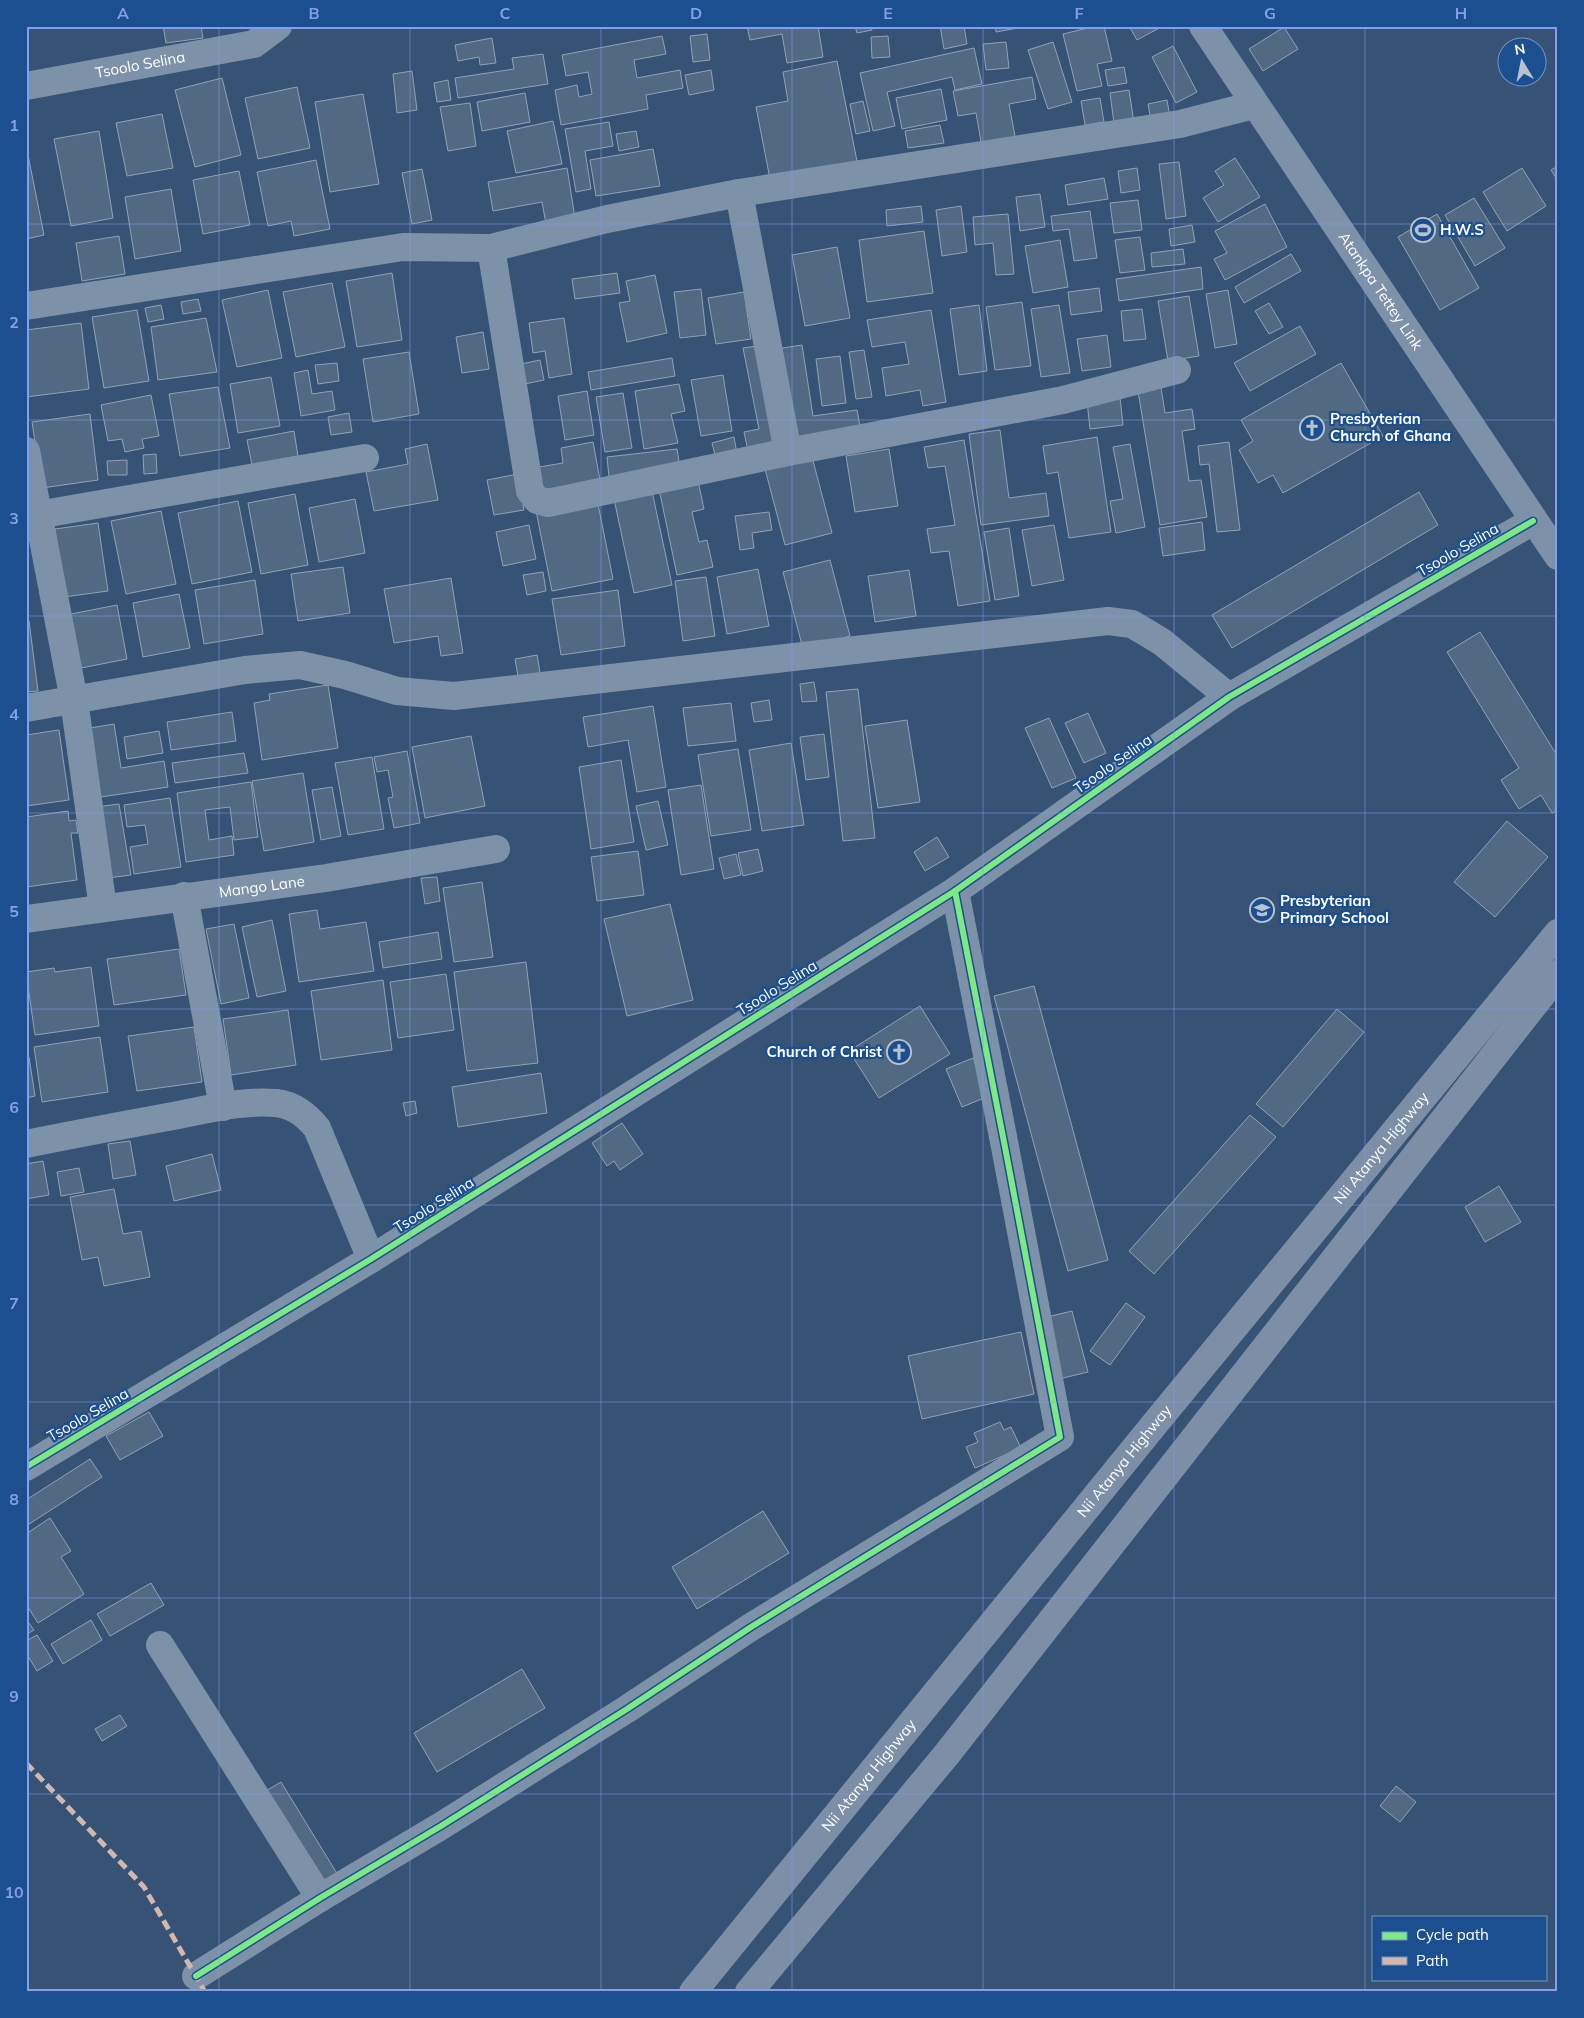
<svg xmlns="http://www.w3.org/2000/svg" width="1584" height="2018" font-family="Mulish,sans-serif">
<rect width="100%" height="100%" fill="#365274"/>
<g fill="#526984" stroke="#92a2b6">
<polygon points="163,26 201,26 203,38 166,43"/>
<polygon points="747,26 818,26 823,57 787,63 782,34 750,40"/>
<polygon points="855,26 871,26 872,30 857,33"/>
<polygon points="940,26 964,26 967,44 944,49"/>
<polygon points="995,26 1029,26 996,32"/>
<polygon points="1096,26 1104,26 1112,61 1097,64 1102,86 1077,91 1063,34"/>
<polygon points="1129,26 1160,26 1161,27 1137,40"/>
<polygon points="1284,27 1298,49 1263,71 1249,49"/>
<polygon points="707,34 710,60 693,62 690,36"/>
<polygon points="662,36 666,54 634,60 637,78 680,70 683,88 646,95 648,109 561,125 555,90 577,85 579,97 592,94 588,72 566,76 562,55"/>
<polygon points="888,36 890,57 872,58 871,37"/>
<polygon points="492,38 496,63 480,65 479,57 458,61 455,45"/>
<polygon points="1006,42 1009,68 986,70 983,44"/>
<polygon points="1053,42 1072,102 1048,109 1028,50"/>
<polygon points="1173,46 1197,92 1176,103 1152,57"/>
<polygon points="974,48 982,84 955,90 952,77 887,92 895,126 873,131 860,73"/>
<polygon points="543,54 548,84 458,98 455,78 514,69 512,58"/>
<polygon points="837,61 857,161 770,179 756,107 788,101 783,72"/>
<polygon points="1124,67 1127,83 1108,86 1105,70"/>
<polygon points="711,70 714,90 689,95 685,75"/>
<polygon points="412,71 417,110 397,113 393,74"/>
<polygon points="1032,77 1036,99 1009,104 1017,147 983,153 976,113 958,116 953,91"/>
<polygon points="222,78 241,155 195,167 175,90"/>
<polygon points="448,80 451,100 437,102 434,83"/>
<polygon points="297,87 310,148 258,159 245,98"/>
<polygon points="941,89 947,120 902,129 896,98"/>
<polygon points="1129,90 1135,129 1115,131 1110,93"/>
<polygon points="525,93 530,122 482,131 477,102"/>
<polygon points="363,94 379,184 330,192 315,102"/>
<polygon points="1100,98 1104,122 1085,125 1081,101"/>
<polygon points="1167,100 1171,123 1152,126 1148,104"/>
<polygon points="863,101 870,131 856,134 850,104"/>
<polygon points="470,103 476,146 448,151 440,107"/>
<polygon points="162,114 173,168 127,176 116,123"/>
<polygon points="553,121 562,164 516,173 507,131"/>
<polygon points="609,122 613,146 585,151 591,189 576,192 565,129"/>
<polygon points="940,125 944,143 908,148 905,131"/>
<polygon points="99,131 113,218 71,226 54,139"/>
<polygon points="636,131 639,147 619,151 616,134"/>
<polygon points="26,145 44,235 26,239"/>
<polygon points="653,149 660,186 596,196 590,160"/>
<polygon points="1235,158 1260,197 1218,222 1203,198 1224,185 1215,171"/>
<polygon points="316,160 330,229 294,236 291,221 268,226 257,172"/>
<polygon points="1179,162 1186,216 1166,219 1159,164"/>
<polygon points="1558,166 1558,181 1551,170"/>
<polygon points="567,168 576,224 547,229 542,202 493,211 488,182"/>
<polygon points="1137,168 1140,190 1121,193 1118,171"/>
<polygon points="1522,168 1546,206 1507,231 1483,192"/>
<polygon points="422,169 432,220 412,224 402,173"/>
<polygon points="239,171 250,225 203,234 193,180"/>
<polygon points="1104,178 1108,199 1068,205 1065,185"/>
<polygon points="171,189 181,251 135,259 125,197"/>
<polygon points="1040,194 1045,227 1020,231 1016,197"/>
<polygon points="1474,198 1505,248 1475,266 1445,215"/>
<polygon points="1138,200 1142,230 1114,233 1110,203"/>
<polygon points="1265,204 1287,247 1225,280 1214,259 1227,253 1215,231"/>
<polygon points="921,206 923,222 887,226 886,210"/>
<polygon points="961,206 967,252 942,256 936,210"/>
<polygon points="1090,211 1097,258 1074,261 1069,229 1053,231 1051,216"/>
<polygon points="1008,214 1014,274 996,275 993,243 975,245 973,217"/>
<polygon points="1437,214 1479,288 1440,310 1398,237"/>
<polygon points="1192,225 1195,242 1171,246 1169,229"/>
<polygon points="924,231 933,293 867,302 859,240"/>
<polygon points="119,236 125,274 82,281 76,243"/>
<polygon points="1140,237 1145,270 1120,273 1115,240"/>
<polygon points="1060,240 1068,287 1033,293 1025,246"/>
<polygon points="837,247 850,318 805,326 792,255"/>
<polygon points="1183,249 1185,264 1152,267 1151,253"/>
<polygon points="1291,254 1301,271 1244,303 1235,287"/>
<polygon points="1201,267 1203,289 1119,301 1116,279"/>
<polygon points="392,273 402,340 357,347 346,281"/>
<polygon points="617,273 620,293 575,299 572,279"/>
<polygon points="655,275 667,333 627,342 619,303 630,301 626,281"/>
<polygon points="332,283 345,347 296,357 283,292"/>
<polygon points="1099,288 1102,311 1071,315 1068,292"/>
<polygon points="701,289 706,335 680,338 674,292"/>
<polygon points="268,290 282,358 237,367 222,300"/>
<polygon points="1228,290 1237,344 1215,348 1206,294"/>
<polygon points="744,292 751,339 716,344 708,298"/>
<polygon points="1189,296 1199,356 1168,361 1158,301"/>
<polygon points="198,299 201,311 183,314 181,302"/>
<polygon points="1022,302 1031,366 995,370 986,307"/>
<polygon points="1269,303 1283,327 1269,334 1255,311"/>
<polygon points="161,305 164,319 148,322 145,308"/>
<polygon points="979,305 987,371 959,375 950,309"/>
<polygon points="1059,305 1070,373 1041,377 1031,309"/>
<polygon points="1142,309 1146,339 1124,341 1121,311"/>
<polygon points="137,310 149,381 104,388 92,317"/>
<polygon points="931,310 946,402 923,406 920,390 886,396 882,368 909,364 905,342 872,347 867,320"/>
<polygon points="206,318 217,372 158,380 151,327"/>
<polygon points="564,318 572,374 549,378 545,351 533,353 529,323"/>
<polygon points="81,323 89,389 26,397 26,330"/>
<polygon points="1300,326 1316,354 1250,391 1234,363"/>
<polygon points="483,332 489,369 462,373 456,337"/>
<polygon points="1107,335 1111,367 1082,371 1077,339"/>
<polygon points="802,345 813,416 857,410 861,432 790,442 776,349"/>
<polygon points="757,346 776,446 748,451 744,432 759,429 743,348"/>
<polygon points="864,350 872,397 856,399 849,352"/>
<polygon points="409,352 419,414 373,422 363,359"/>
<polygon points="840,356 846,403 822,406 816,359"/>
<polygon points="672,358 675,376 591,390 588,372"/>
<polygon points="540,360 544,380 525,384 521,364"/>
<polygon points="337,363 339,381 318,384 315,365"/>
<polygon points="1341,363 1383,436 1283,493 1273,475 1258,483 1239,450 1253,441 1241,420"/>
<polygon points="308,370 312,394 332,391 335,410 301,416 294,373"/>
<polygon points="723,375 732,431 701,436 691,380"/>
<polygon points="271,377 280,426 238,433 230,384"/>
<polygon points="1160,381 1165,413 1192,409 1195,429 1182,431 1189,481 1201,480 1207,517 1160,525 1137,385"/>
<polygon points="679,384 685,411 671,414 678,443 644,449 635,391"/>
<polygon points="218,387 230,448 180,456 169,394"/>
<polygon points="587,391 594,435 565,440 558,396"/>
<polygon points="623,393 632,448 605,452 596,397"/>
<polygon points="151,395 159,436 142,439 144,448 125,452 122,439 108,441 101,405"/>
<polygon points="1120,397 1123,425 1090,429 1087,401"/>
<polygon points="349,413 352,432 331,435 328,417"/>
<polygon points="90,414 98,480 42,488 32,422"/>
<polygon points="1000,430 1009,498 1046,493 1049,516 981,525 969,434"/>
<polygon points="294,431 298,456 252,465 247,440"/>
<polygon points="734,437 737,454 716,459 712,443"/>
<polygon points="1097,437 1111,532 1069,538 1058,472 1047,474 1043,446"/>
<polygon points="964,440 990,601 958,606 949,551 931,553 927,529 955,525 945,466 928,468 924,447"/>
<polygon points="593,442 600,480 537,491 533,468 563,463 561,448"/>
<polygon points="1229,442 1240,530 1217,532 1209,464 1200,465 1198,446"/>
<polygon points="427,444 438,500 374,511 366,472 408,464 405,449"/>
<polygon points="1130,444 1145,527 1116,533 1110,501 1123,499 1113,447"/>
<polygon points="677,449 680,468 609,477 607,457"/>
<polygon points="889,449 898,506 855,512 846,456"/>
<polygon points="156,454 157,473 144,474 143,455"/>
<polygon points="812,457 832,533 785,545 765,469"/>
<polygon points="127,460 127,475 108,475 107,461"/>
<polygon points="518,474 524,510 494,515 487,480"/>
<polygon points="698,481 704,509 692,512 699,542 707,540 713,567 677,575 659,489"/>
<polygon points="652,491 672,585 634,593 614,499"/>
<polygon points="1419,492 1438,525 1232,648 1212,615"/>
<polygon points="295,494 308,565 261,574 248,503"/>
<polygon points="355,499 365,553 319,562 309,508"/>
<polygon points="597,499 613,579 552,591 536,511"/>
<polygon points="238,501 252,572 192,584 178,513"/>
<polygon points="161,511 176,584 126,594 111,521"/>
<polygon points="769,512 772,530 752,533 754,548 740,550 735,516"/>
<polygon points="1202,522 1205,550 1163,556 1159,528"/>
<polygon points="98,523 108,591 64,597 55,529"/>
<polygon points="529,525 536,559 503,566 496,532"/>
<polygon points="1054,525 1064,580 1032,586 1022,530"/>
<polygon points="1009,528 1019,596 995,600 984,532"/>
<polygon points="830,560 850,636 803,649 783,572"/>
<polygon points="343,567 350,613 298,621 291,574"/>
<polygon points="758,569 769,626 727,634 717,577"/>
<polygon points="909,570 916,616 875,622 868,576"/>
<polygon points="543,572 546,591 527,595 523,575"/>
<polygon points="706,577 715,636 683,641 675,581"/>
<polygon points="451,578 463,653 441,656 438,636 394,643 384,589"/>
<polygon points="255,580 263,634 204,644 195,590"/>
<polygon points="618,590 625,646 561,655 552,599"/>
<polygon points="179,594 190,648 143,657 133,603"/>
<polygon points="117,605 127,659 81,668 71,614"/>
<polygon points="29,621 38,691 26,692 26,622"/>
<polygon points="1480,632 1558,757 1558,810 1552,813 1541,795 1519,809 1501,780 1519,768 1447,652"/>
<polygon points="537,655 541,678 519,682 515,659"/>
<polygon points="814,682 817,701 802,702 800,684"/>
<polygon points="328,685 338,748 262,760 254,703 270,700 269,694"/>
<polygon points="858,689 875,838 843,841 826,692"/>
<polygon points="769,700 772,720 754,722 751,703"/>
<polygon points="731,703 736,741 688,746 683,708"/>
<polygon points="653,706 666,787 637,792 628,740 588,747 583,717"/>
<polygon points="232,712 236,741 171,750 167,722"/>
<polygon points="1088,713 1106,753 1084,763 1065,723"/>
<polygon points="1049,718 1076,778 1052,788 1025,728"/>
<polygon points="907,720 920,802 878,808 865,726"/>
<polygon points="114,724 121,768 164,761 168,787 94,798 84,729"/>
<polygon points="59,730 69,800 26,806 26,735"/>
<polygon points="159,731 163,753 127,759 124,737"/>
<polygon points="824,734 829,777 806,780 800,737"/>
<polygon points="471,736 485,806 425,818 412,747"/>
<polygon points="791,743 804,825 762,831 749,750"/>
<polygon points="738,749 751,830 711,836 698,755"/>
<polygon points="407,751 420,823 394,828 388,798 393,797 388,770 377,772 374,757"/>
<polygon points="244,753 248,773 175,783 172,763"/>
<polygon points="372,757 384,829 348,835 335,763"/>
<polygon points="621,760 634,842 591,849 579,767"/>
<polygon points="303,773 314,842 264,851 252,781"/>
<polygon points="251,782 258,837 234,840 230,807 205,810 209,840 232,836 234,855 186,862 177,793"/>
<polygon points="701,785 714,869 681,875 668,790"/>
<polygon points="332,787 341,836 321,840 312,790"/>
<polygon points="170,798 181,867 134,874 130,847 148,844 145,825 127,827 124,805"/>
<polygon points="658,801 668,845 646,850 636,806"/>
<polygon points="119,804 131,875 108,878 96,807"/>
<polygon points="68,811 69,821 76,820 78,833 71,833 77,880 26,887 26,817"/>
<polygon points="1507,821 1548,857 1495,917 1454,882"/>
<polygon points="937,837 949,857 925,871 914,852"/>
<polygon points="758,849 763,871 743,876 738,853"/>
<polygon points="638,851 644,895 597,901 591,857"/>
<polygon points="736,854 741,875 724,879 719,858"/>
<polygon points="437,877 440,901 425,904 421,878"/>
<polygon points="482,882 493,957 454,962 443,888"/>
<polygon points="670,904 693,1000 627,1016 604,919"/>
<polygon points="317,910 320,929 366,922 374,971 299,982 289,914"/>
<polygon points="272,920 286,991 257,997 242,927"/>
<polygon points="234,924 249,998 221,1004 206,929"/>
<polygon points="438,932 442,959 383,968 379,942"/>
<polygon points="179,949 186,995 114,1005 107,959"/>
<polygon points="526,962 538,1063 467,1071 454,972"/>
<polygon points="91,967 99,1026 35,1035 26,972 54,968 55,972"/>
<polygon points="446,974 454,1030 398,1038 390,982"/>
<polygon points="383,980 392,1050 321,1060 311,991"/>
<polygon points="1034,986 1108,1260 1068,1271 994,996"/>
<polygon points="920,1006 950,1054 879,1098 849,1051"/>
<polygon points="1337,1009 1364,1032 1283,1127 1256,1104"/>
<polygon points="288,1010 296,1065 231,1075 223,1019"/>
<polygon points="194,1027 202,1082 137,1091 128,1036"/>
<polygon points="100,1037 108,1092 42,1102 34,1047"/>
<polygon points="26,1057 29,1057 35,1096 26,1098"/>
<polygon points="973,1058 989,1096 962,1107 946,1069"/>
<polygon points="541,1073 547,1113 458,1127 452,1087"/>
<polygon points="415,1101 417,1113 406,1116 403,1103"/>
<polygon points="1250,1115 1276,1137 1154,1274 1129,1251"/>
<polygon points="622,1123 643,1154 620,1170 614,1161 607,1166 592,1143"/>
<polygon points="130,1141 136,1175 113,1179 108,1144"/>
<polygon points="212,1154 221,1190 174,1201 166,1166"/>
<polygon points="43,1161 49,1195 26,1199 26,1164"/>
<polygon points="79,1168 84,1192 61,1196 57,1172"/>
<polygon points="1499,1186 1521,1222 1485,1242 1465,1207"/>
<polygon points="114,1189 123,1234 141,1231 150,1277 104,1286 98,1257 82,1260 70,1197"/>
<polygon points="1126,1303 1145,1317 1110,1365 1090,1351"/>
<polygon points="1072,1311 1088,1372 1059,1379 1043,1318"/>
<polygon points="1021,1332 1034,1394 922,1419 908,1356"/>
<polygon points="149,1412 163,1436 120,1460 106,1436"/>
<polygon points="1000,1422 1004,1430 1011,1427 1021,1448 975,1468 966,1447 978,1442 974,1433"/>
<polygon points="90,1459 102,1477 26,1526 26,1500"/>
<polygon points="763,1511 789,1553 697,1609 672,1567"/>
<polygon points="50,1518 71,1551 61,1557 84,1594 38,1623 26,1604 26,1534"/>
<polygon points="151,1583 164,1605 110,1636 97,1614"/>
<polygon points="26,1619 34,1630 26,1635"/>
<polygon points="91,1620 102,1640 63,1664 51,1644"/>
<polygon points="37,1635 53,1661 37,1671 26,1653 26,1641"/>
<polygon points="522,1669 545,1708 437,1772 414,1733"/>
<polygon points="120,1715 127,1726 102,1741 95,1729"/>
<polygon points="281,1782 341,1880 324,1890 264,1792"/>
<polygon points="1396,1786 1416,1802 1400,1822 1380,1806"/>
</g>
<g fill="none" stroke-linecap="round" stroke-linejoin="round">
<g stroke="#7d92a8" stroke-width="28">
<path id="s1" d="M1203,26l355,530"/>
<path id="s2" d="M26,86l228,-42 24,-18"/>
<polyline points="739,193 788,452"/>
<polyline points="491,248 530,491 537,500 548,503 788,452 1063,400 1177,370"/>
<polyline points="26,306 403,247 491,248 607,219 739,193 1180,124 1254,105"/>
<polyline points="26,451 74,700 103,908"/>
<polyline points="26,517 365,458"/>
<polyline points="26,708 245,670 300,665 345,675 397,691 454,696 1108,621 1132,624 1162,642 1229,697"/>
<polyline points="184,896 223,1107"/>
<path id="s3" d="M26,919l300,-41 170,-29"/>
<path d="M26,1144c49,-10 98,-19 147,-28 33,-6 69,-16 103,-13 18,2 30,12 41,25l54,131"/>
<polyline points="26,1467 371,1259 955,891 1229,697 1533,521"/>
<polyline points="160,1645 320,1898"/>
<polyline points="196,1976 320,1898 441,1826 627,1709 751,1627 1060,1437 1005,1147 955,891"/>
</g>
<g stroke="#7d8ea7" stroke-width="28">
<path id="s4" d="M693,1992l460,-566 405,-493"/>
<polyline points="749,1992 947,1754 1558,974"/>
</g>
<polyline stroke="#d1b7ad" stroke-width="5" stroke-dasharray="10 5" stroke-linecap="butt" points="26,1763 144,1887 205,1992"/>
<defs>
<g id="cycleway">
<polyline points="26,1467 371,1259 955,891 1229,697 1533,521"/>
<polyline points="196,1976 320,1898 441,1826 627,1709 751,1627 1060,1437 1005,1147 955,891"/>
</g>
</defs>
<use href="#cycleway" stroke="#1b4f8f" stroke-width="9"/>
<use href="#cycleway" stroke="#7ce984" stroke-width="6"/>
</g>
<path fill="none" stroke="#839eea" stroke-width="1" stroke-opacity="0.55" d="M219,26v1966M410,26v1966M601,26v1966M792,26v1966M983,26v1966M1174,26v1966M1365,26v1966M26,224h1532M26,420h1532M26,616h1532M26,813h1532M26,1009h1532M26,1205h1532M26,1402h1532M26,1598h1532M26,1794h1532"/>
<defs>
<symbol id="stadium-ring" viewBox="-11 -11 22 22"><circle r="9.5" fill="#1b4f8f" stroke="#b9c2ce" stroke-width="1.5"/><path d="M0-5a6.5 5 0 1 0 0 10a6.5 5 0 1 0 0-10ZM-3.5-1.8h7v3.6h-7Z" fill="#b9c2ce"/></symbol>
<symbol id="church-ring" viewBox="-11 -11 22 22"><circle r="9.5" fill="#1b4f8f" stroke="#b9c2ce" stroke-width="1.5"/><path d="M-1.2-6h2.4v3.5h3.3v2.4h-3.3V6h-2.4V-.1h-3.3v-2.4h3.3Z" fill="#b9c2ce"/></symbol>
<symbol id="school-ring" viewBox="-11 -11 22 22"><circle r="9.5" fill="#1b4f8f" stroke="#b9c2ce" stroke-width="1.5"/><path d="M0-5L7-2L0 1L-7-2ZM-4 1L0 2.5L4 1V4Q0 6-4 4Z" fill="#b9c2ce"/></symbol>
</defs>
<g fill-rule="evenodd">
<use href="#stadium-ring" x="1409" y="216" width="28" height="28"/>
<use href="#church-ring" x="1298" y="414" width="28" height="28"/>
<use href="#school-ring" x="1248" y="896" width="28" height="28"/>
<use href="#church-ring" x="885" y="1038" width="28" height="28"/>
</g>
<g text-anchor="middle" stroke-width="4.5" stroke-linejoin="round" paint-order="stroke">
<g font-size="15" fill="#fff" stroke="#1b4f8f">
<text dy="5" stroke="none"><textPath href="#s2" startOffset="116">Tsoolo Selina</textPath></text>
<text dy="5" stroke="none"><textPath href="#s1" startOffset="319">Atankpa Tettey Link</textPath></text>
<text transform="translate(1458 550) rotate(-30)" y="5">Tsoolo Selina</text>
<text transform="translate(1113 764) rotate(-35)" y="5">Tsoolo Selina</text>
<text dy="5" stroke="none"><textPath href="#s3" startOffset="238">Mango Lane</textPath></text>
<text transform="translate(777 988) rotate(-32)" y="5">Tsoolo Selina</text>
<text dy="5" stroke="none"><textPath href="#s4" startOffset="1089">Nii Atanya Highway</textPath></text>
<text transform="translate(434 1205) rotate(-32)" y="5">Tsoolo Selina</text>
<text transform="translate(88 1415) rotate(-30)" y="5">Tsoolo Selina</text>
<text dy="5" stroke="none"><textPath href="#s4" startOffset="684">Nii Atanya Highway</textPath></text>
<text dy="5" stroke="none"><textPath href="#s4" startOffset="279">Nii Atanya Highway</textPath></text>
</g>
<g font-size="15" font-weight="bold" fill="#fff" stroke="#1b4f8f" text-anchor="start">
<text x="1440" y="235">H.W.S</text>
<text x="1330" y="424">Presbyterian<tspan x="1330" dy="17">Church of Ghana</tspan></text>
<text x="1280" y="906">Presbyterian<tspan x="1280" dy="17">Primary School</tspan></text>
<text x="882" y="1057" text-anchor="end">Church of Christ</text>
</g>
</g>
<rect width="1584" height="2018" fill="none" stroke="#1b4f8f" stroke-width="55"/>
<rect x="1372" y="1916" width="175" height="65" fill="#1b4f8f" stroke="#7695bc"/>
<rect x="1382" y="1932" width="25" height="8" fill="#7ce984" stroke="#7695bc"/>
<text x="1416" y="1940" font-size="15" fill="#ffffff">Cycle path</text>
<rect x="1382" y="1957" width="25" height="8" fill="#d1b7ad" stroke="#7695bc"/>
<text x="1416" y="1966" font-size="15" fill="#ffffff">Path</text>
<g transform="translate(1522 62) rotate(350)"><circle r="24" fill="#1b4f8f" stroke="#7695bc"/>
<path d="M0-4L9 19L0 12L-9 19Z" fill="#b9c2ce"/>
<text y="-8" font-size="14" font-weight="bold" text-anchor="middle" fill="#ffffff">N</text>
</g>
<rect x="28" y="28" width="1528" height="1962" fill="none" stroke="#839eea" stroke-width="2"/>
<g font-size="16" text-anchor="middle" font-weight="bold" fill="#839eea">
<text x="123" y="19">A</text>
<text x="314" y="19">B</text>
<text x="505" y="19">C</text>
<text x="696" y="19">D</text>
<text x="888" y="19">E</text>
<text x="1079" y="19">F</text>
<text x="1270" y="19">G</text>
<text x="1461" y="19">H</text>
<text x="14" y="131">1</text>
<text x="14" y="328">2</text>
<text x="14" y="524">3</text>
<text x="14" y="720">4</text>
<text x="14" y="917">5</text>
<text x="14" y="1113">6</text>
<text x="14" y="1309">7</text>
<text x="14" y="1505">8</text>
<text x="14" y="1702">9</text>
<text x="14" y="1898">10</text>
</g>
</svg>
